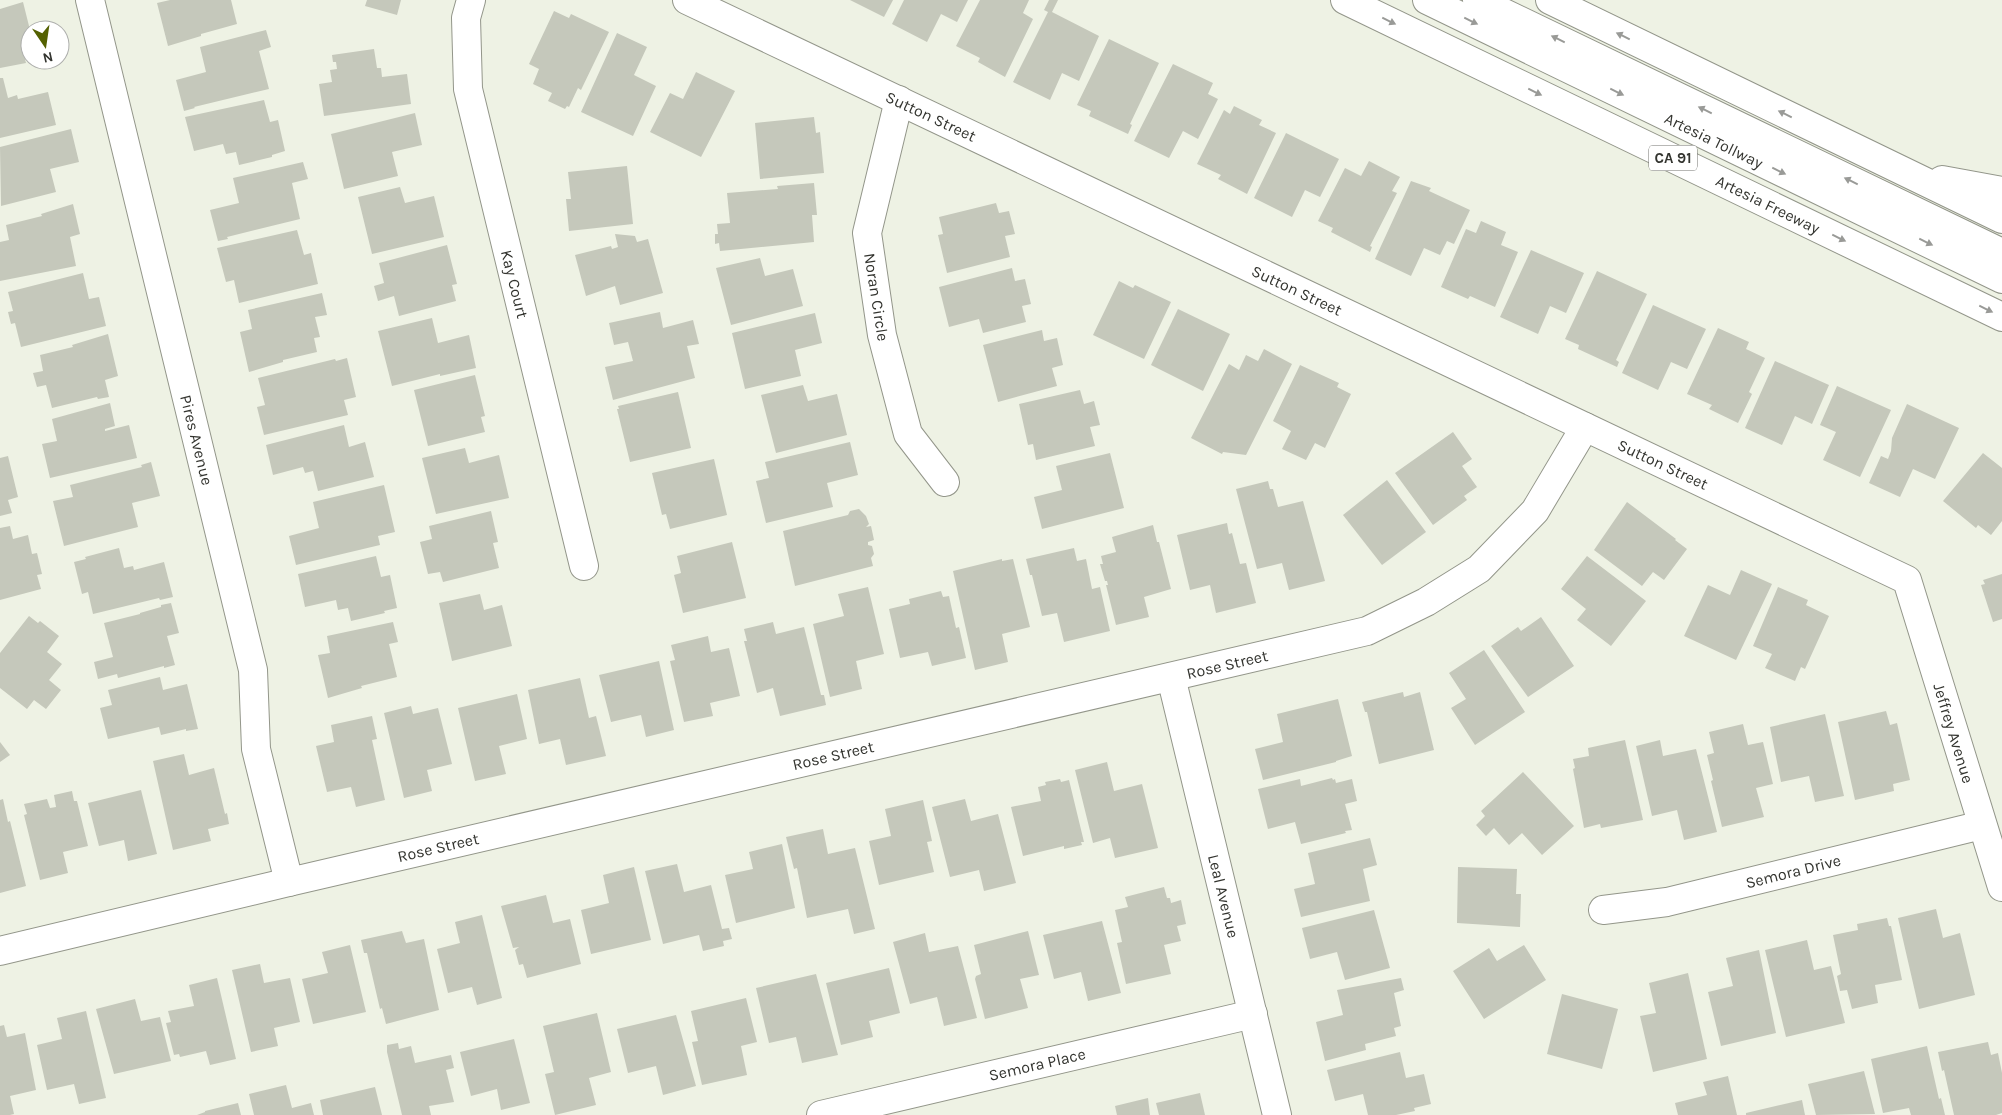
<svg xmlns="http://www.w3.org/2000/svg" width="2002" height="1115" font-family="Karla,sans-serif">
<rect width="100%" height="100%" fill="#eef2e4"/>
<g fill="#c5c8bb">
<polygon points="170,0 231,0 237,24 201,34 201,36 168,46 157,3"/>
<polygon points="367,0 401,0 397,15 365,6"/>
<polygon points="850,0 893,0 884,17"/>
<polygon points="904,0 968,0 957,22 941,14 927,42 892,24"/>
<polygon points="980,0 1029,0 1023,13 1033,19 1005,77 978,62 980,58 956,46"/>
<polygon points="1049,0 1058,0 1052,12 1099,36 1079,81 1062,73 1050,100 1013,82 1048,12 1044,10"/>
<polygon points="23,2 30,30 30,42 21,44 26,63 0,68 0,9"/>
<polygon points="554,11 569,18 571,14 609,32 581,90 578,88 569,107 567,106 565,109 548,101 552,93 533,84 539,69 529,64"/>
<polygon points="266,30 271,47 259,51 269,89 194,107 195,108 184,111 176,80 206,72 200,47"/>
<polygon points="617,33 647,47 634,75 656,86 633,136 581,112"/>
<polygon points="1109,39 1159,63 1130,124 1132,125 1128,134 1089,116 1091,111 1077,105"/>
<polygon points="374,49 377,68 381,68 382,77 407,74 411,104 324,116 319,84 332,82 330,70 337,69 336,62 333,62 332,55"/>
<polygon points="1173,64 1213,83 1208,94 1218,99 1198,139 1183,131 1169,158 1134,141"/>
<polygon points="696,72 735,91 701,157 650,132 670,93 683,99"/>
<polygon points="0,78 3,78 8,98 17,95 18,99 48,92 56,125 0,138"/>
<polygon points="264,100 270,122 278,120 285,151 272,155 272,157 239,165 236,152 226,154 223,144 194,151 185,117"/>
<polygon points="1234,106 1262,120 1259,125 1276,133 1247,194 1218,179 1221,175 1197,164 1224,110 1230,114"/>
<polygon points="415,113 422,145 392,152 398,176 344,189 331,134"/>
<polygon points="814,117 816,133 820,132 824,173 760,179 755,123"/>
<polygon points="71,129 79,162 50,169 56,192 1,206 0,147"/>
<polygon points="1286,133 1339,159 1320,197 1305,190 1292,217 1254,198"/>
<polygon points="1369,161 1400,177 1392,191 1397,193 1370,246 1372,247 1370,252 1331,232 1333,228 1318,221 1345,168 1361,176"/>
<polygon points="303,162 308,179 292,183 300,219 227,237 228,239 218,241 210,210 239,203 233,178"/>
<polygon points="627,166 633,224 569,231 566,199 571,199 568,172"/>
<polygon points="1411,181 1431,188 1429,191 1470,210 1454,244 1447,241 1440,255 1424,248 1411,276 1375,259"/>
<polygon points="814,183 817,215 812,215 814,242 720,251 719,243 715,244 715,234 718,234 717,224 730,223 727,193 778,189 777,186"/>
<polygon points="400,187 405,203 434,196 444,237 372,254 358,197"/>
<polygon points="996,203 999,213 1009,211 1015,234 1005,236 1010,257 947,273 938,235 943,234 939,217"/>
<polygon points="73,204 80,234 70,237 76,266 0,281 0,242 9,240 6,225 42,216 41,214"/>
<polygon points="1481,221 1506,232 1501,245 1518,252 1495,307 1470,296 1468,299 1441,287 1466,229 1476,233"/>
<polygon points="297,230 304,255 311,253 318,284 239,303 234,280 226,282 217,248"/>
<polygon points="615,234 635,236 637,242 648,239 663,293 620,305 615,286 586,296 575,255 611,246 612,249 618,247"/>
<polygon points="447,245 457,284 452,285 456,301 399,316 394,296 378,301 374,286 384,283 379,263"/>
<polygon points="1531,250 1584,273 1566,313 1550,306 1538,334 1500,317"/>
<polygon points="760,258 765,276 793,269 803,306 731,325 716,268"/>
<polygon points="1012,268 1015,281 1025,279 1031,304 1022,306 1026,322 983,333 979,319 949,327 939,287"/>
<polygon points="1597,271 1647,294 1616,360 1619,362 1617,367 1578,349 1579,345 1565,339"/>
<polygon points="83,273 89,299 99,297 106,326 21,347 15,323 11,324 8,312 13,311 8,292"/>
<polygon points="1119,281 1133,288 1135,285 1171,302 1144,359 1093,335"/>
<polygon points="322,293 327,315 315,317 320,337 314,338 317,352 283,360 283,362 249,372 240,332 252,329 248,310"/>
<polygon points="1653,305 1706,329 1687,369 1671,362 1658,390 1622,373"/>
<polygon points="1178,309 1230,334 1203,391 1151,365"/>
<polygon points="660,312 663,328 693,320 699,344 687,346 695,378 613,400 605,367 633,361 628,342 614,345 609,323"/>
<polygon points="815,313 822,343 795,350 801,376 745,389 732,333"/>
<polygon points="432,318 438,343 469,335 476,368 440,376 440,374 392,386 378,331"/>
<polygon points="1718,328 1749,342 1746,349 1765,358 1749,392 1752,394 1738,423 1709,409 1712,405 1687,394"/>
<polygon points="1042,330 1044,341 1057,338 1063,365 1052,368 1057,386 998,402 983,345"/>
<polygon points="108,334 118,376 105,380 109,397 98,399 97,397 52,408 46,385 37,387 33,373 43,371 40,355 73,347 72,345"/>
<polygon points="1264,349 1292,364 1246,455 1223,452 1222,454 1191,438 1229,364 1239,370 1246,355 1258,361"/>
<polygon points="347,358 356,397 344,400 348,415 264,435 257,407 265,405 258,378 335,359 336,361"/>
<polygon points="1775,361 1829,385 1812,424 1795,416 1782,445 1745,428"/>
<polygon points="1300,365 1339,383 1337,387 1351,394 1325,448 1315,443 1306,460 1282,449 1291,431 1273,421"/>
<polygon points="475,375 485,416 481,417 485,432 428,446 414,390"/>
<polygon points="803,385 808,401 837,394 847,435 776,453 761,395"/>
<polygon points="1837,386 1891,410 1860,477 1823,460 1836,432 1820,425"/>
<polygon points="1080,390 1084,404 1094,401 1100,425 1090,427 1095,446 1036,460 1033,444 1028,445 1019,404"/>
<polygon points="678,392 691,448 630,462 617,409 619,409 618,406"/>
<polygon points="110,403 115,426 105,429 105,431 129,425 137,458 50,478 42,444 57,441 52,419"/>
<polygon points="1907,404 1959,428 1935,479 1913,469 1900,497 1869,483 1881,456 1888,459 1891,451 1892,438"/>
<polygon points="344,425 349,447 365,442 374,477 318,491 313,471 305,473 303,467 273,475 266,445"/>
<polygon points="1453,432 1472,459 1462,466 1477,487 1464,496 1467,500 1433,525 1395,473"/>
<polygon points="850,442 858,475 827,483 833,507 766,523 756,481 769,478 765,462"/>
<polygon points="465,448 469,463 499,455 509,498 436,514 422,458"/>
<polygon points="1110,453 1124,508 1042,529 1034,497 1062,490 1056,466"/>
<polygon points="1983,453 2002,468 2002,521 1991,535 1978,525 1976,528 1943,501"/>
<polygon points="8,456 18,497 8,500 12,513 0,516 0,458"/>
<polygon points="714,459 727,515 670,529 666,514 662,515 652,473"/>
<polygon points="151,462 160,496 132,503 138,527 64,546 53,501 73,497 70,485 142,467 141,465"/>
<polygon points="1387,480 1426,532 1382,565 1343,515"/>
<polygon points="1268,481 1270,489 1273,489 1278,507 1303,501 1325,581 1289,590 1282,563 1257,569 1236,489"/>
<polygon points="384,485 395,532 378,536 380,545 296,565 289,536 319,528 313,502"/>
<polygon points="1627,502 1676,539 1675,540 1687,549 1664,580 1653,572 1642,586 1594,550"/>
<polygon points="859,509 866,516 869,524 866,527 871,526 874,540 868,542 868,545 872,546 874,554 871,558 873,566 795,586 783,531 848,515 850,511"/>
<polygon points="491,511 498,542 493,543 499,568 443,582 440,572 428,574 420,542 432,539 429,526"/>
<polygon points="1227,523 1229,534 1232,533 1240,564 1246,563 1256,603 1216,613 1210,585 1190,590 1177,535"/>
<polygon points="1153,525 1157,542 1159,542 1171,589 1144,597 1149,617 1116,625 1106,585 1108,585 1107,581 1105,581 1100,564 1103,564 1101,556 1116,552 1112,537"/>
<polygon points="10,526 13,539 28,535 32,554 37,553 42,574 37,575 41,589 0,600 0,528"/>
<polygon points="732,542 746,598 683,613 674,575 681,573 677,556"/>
<polygon points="119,548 124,568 133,566 134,570 164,562 173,597 160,600 159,598 93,614 88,592 82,594 74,562 86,559 85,557"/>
<polygon points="1074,548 1077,561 1086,559 1092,589 1100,587 1110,631 1064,642 1057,613 1042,616 1032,575 1030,575 1026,559"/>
<polygon points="376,556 381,577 390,575 397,608 384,611 385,613 351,621 348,608 338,610 336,600 305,607 298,574"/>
<polygon points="1587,556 1646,601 1611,646 1577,620 1586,609 1561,589"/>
<polygon points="1002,559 1002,561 1013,559 1030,627 1002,634 1008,662 975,670 953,571"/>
<polygon points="1741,570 1772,584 1736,660 1684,636 1708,585 1730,595"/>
<polygon points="2002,574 2002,619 1993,622 1981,585 1985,584 1983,580"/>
<polygon points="868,587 884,654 856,661 862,689 830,697 813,624 844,616 838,594"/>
<polygon points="1778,587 1808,600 1806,605 1829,616 1805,669 1801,667 1795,681 1765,668 1772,654 1753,646"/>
<polygon points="941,591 943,597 949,596 956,628 959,627 966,658 932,666 928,652 900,658 889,609 910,604 909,599"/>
<polygon points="480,594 484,610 502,605 512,646 452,661 439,603"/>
<polygon points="171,603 179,633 167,636 175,665 164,668 164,666 118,678 117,674 98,679 94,662 113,657 104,623 140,614 140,613 161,607 161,605"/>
<polygon points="29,616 38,623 40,621 59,636 47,652 62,664 49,680 61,690 46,709 34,700 27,709 0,688 0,653"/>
<polygon points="1541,617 1574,666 1528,697 1491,646 1518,627 1521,631"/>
<polygon points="393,622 398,642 389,644 397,677 361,686 362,688 328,698 318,655 330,653 327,636"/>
<polygon points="773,622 776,634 804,627 821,695 824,695 826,705 780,716 773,688 757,693 744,641 747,641 744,629"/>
<polygon points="708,636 711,652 729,648 740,696 710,703 713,716 684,722 670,661 675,660 671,645"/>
<polygon points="1484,650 1525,712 1475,745 1451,708 1466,699 1449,673"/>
<polygon points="659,661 674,730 646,737 641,715 611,722 599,675"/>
<polygon points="160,677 163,690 187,684 198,729 186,731 186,729 161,735 159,727 108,739 100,708 112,705 108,690"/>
<polygon points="580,678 589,718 596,716 606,756 566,765 560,739 539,744 528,690"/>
<polygon points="1403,692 1404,697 1420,692 1434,750 1379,764 1367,712 1365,712 1362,702"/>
<polygon points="517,694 527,739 499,746 506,774 475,781 458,708"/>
<polygon points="1338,699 1352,756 1336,761 1336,762 1263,780 1255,749 1283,742 1277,714"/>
<polygon points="411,706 413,714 438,708 452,764 427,770 432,791 404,798 384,713"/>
<polygon points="1886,711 1890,725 1897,723 1910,780 1893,784 1894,791 1855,800 1838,722"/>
<polygon points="1825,714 1844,796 1815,802 1809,776 1781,782 1770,727"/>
<polygon points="372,716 377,739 372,740 385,800 356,807 351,787 327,792 316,746 334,742 331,725"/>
<polygon points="1743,724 1748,745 1763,742 1773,784 1756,788 1764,817 1722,827 1711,781 1713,780 1707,755 1714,753 1709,732"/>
<polygon points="1625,740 1643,820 1601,828 1600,824 1584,828 1573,769 1575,768 1573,759 1589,756 1588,748"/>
<polygon points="1660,740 1663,756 1696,749 1717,832 1684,840 1677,810 1652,816 1636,746"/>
<polygon points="0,742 10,755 0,762"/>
<polygon points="184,754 189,775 214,768 225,814 227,813 229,824 208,829 211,841 173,850 153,761"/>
<polygon points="1107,762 1114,791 1142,784 1158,848 1115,858 1110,838 1093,843 1075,770"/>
<polygon points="1523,772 1574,826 1542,855 1522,833 1509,845 1494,828 1486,836 1476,825 1485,816 1481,811"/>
<polygon points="1332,778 1333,780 1335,779 1336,783 1352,779 1357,801 1345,804 1352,830 1345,831 1346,833 1301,844 1295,822 1268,829 1258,789 1300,779 1301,786"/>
<polygon points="1060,779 1061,782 1069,780 1084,842 1081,842 1082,845 1064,849 1064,846 1023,856 1011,807 1041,801 1038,787 1046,785 1045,782"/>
<polygon points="141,790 157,854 128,861 124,840 99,846 88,803"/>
<polygon points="72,791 74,801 77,801 88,846 63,852 68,873 40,880 24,815 27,814 24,804 47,799 50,808 56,807 54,795"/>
<polygon points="3,799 8,822 10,821 26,886 0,893 0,800"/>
<polygon points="965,799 971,821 998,814 1016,883 984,891 979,870 950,877 932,807"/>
<polygon points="923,800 932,841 927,842 934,872 879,885 869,841 891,836 885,809"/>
<polygon points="823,829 828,854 855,848 875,929 854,934 848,909 807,918 797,868 794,869 786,837"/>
<polygon points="1370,838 1377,865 1363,869 1370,901 1301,917 1294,889 1315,884 1308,853"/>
<polygon points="782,844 795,908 736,923 725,875 753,869 749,852"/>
<polygon points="677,864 684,892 711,885 722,929 729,928 732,939 723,941 724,946 703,951 699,935 663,944 645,871"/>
<polygon points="634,867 651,940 591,954 581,910 609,903 603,875"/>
<polygon points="1458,867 1517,869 1516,894 1521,894 1520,927 1457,923"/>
<polygon points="1164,887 1167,898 1170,898 1171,903 1181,900 1186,924 1177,926 1181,941 1164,945 1171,974 1126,984 1117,943 1122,942 1115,910 1128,907 1125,897"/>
<polygon points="546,895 553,923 570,919 581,964 527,978 523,964 519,965 515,950 519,947 513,948 501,906"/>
<polygon points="1936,909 1943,938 1960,933 1975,995 1919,1009 1898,918"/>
<polygon points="1374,910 1390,968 1345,980 1337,952 1310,959 1302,928"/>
<polygon points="482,915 502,998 477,1005 472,987 448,993 437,949 460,943 455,922"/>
<polygon points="1887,918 1889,926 1891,926 1902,980 1875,985 1878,1003 1852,1009 1847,990 1840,991 1837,976 1841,974 1833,935 1858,930 1857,924"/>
<polygon points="1102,921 1121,993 1088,1001 1081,972 1054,979 1043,935"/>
<polygon points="402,931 406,943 424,939 439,1010 386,1024 382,1008 380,1009 367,953 364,953 361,940"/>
<polygon points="1028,931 1039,975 1020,979 1028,1008 985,1019 975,979 976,976 981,974 974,945"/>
<polygon points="925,933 929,952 958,946 977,1018 944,1026 937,997 910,1004 893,942"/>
<polygon points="1807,940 1814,970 1831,966 1845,1023 1786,1037 1765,950"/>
<polygon points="350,945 366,1012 313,1024 302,979 328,973 322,952"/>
<polygon points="1524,945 1546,980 1484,1019 1453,971 1489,948 1497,961"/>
<polygon points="1759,950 1776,1033 1721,1046 1708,992 1733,986 1726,958"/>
<polygon points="260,964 264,983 290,978 300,1022 274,1028 278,1046 251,1052 232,970"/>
<polygon points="889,968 900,1013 869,1021 873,1037 841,1045 826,983"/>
<polygon points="1688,973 1707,1059 1653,1072 1640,1016 1656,1013 1649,983"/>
<polygon points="816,974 838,1055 802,1063 796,1037 769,1043 756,988"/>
<polygon points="217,978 236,1059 210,1065 206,1051 180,1057 179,1054 174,1055 166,1023 171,1022 168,1011 194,1006 189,985"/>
<polygon points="1401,978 1404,990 1394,993 1401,1026 1394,1028 1396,1036 1365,1044 1366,1050 1325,1061 1316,1022 1343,1015 1337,990"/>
<polygon points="1562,994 1618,1009 1602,1069 1547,1054"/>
<polygon points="746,998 757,1042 741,1046 747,1075 702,1085 692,1042 698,1041 691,1011"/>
<polygon points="135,999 141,1021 160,1017 171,1061 114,1074 96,1009"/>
<polygon points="86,1011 106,1098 79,1104 74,1084 47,1090 37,1045 62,1039 57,1018"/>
<polygon points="597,1013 611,1072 589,1078 596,1105 555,1115 545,1074 554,1072 543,1026"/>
<polygon points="676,1015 696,1086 663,1095 656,1066 628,1073 617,1029"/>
<polygon points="4,1025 7,1037 25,1033 36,1090 10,1096 14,1114 10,1115 0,1115 0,1026"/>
<polygon points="514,1039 530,1103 501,1110 497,1089 471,1096 460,1052"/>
<polygon points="1988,1042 1991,1055 1998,1053 2002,1073 2002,1113 1996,1115 1954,1115 1944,1070 1942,1071 1938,1052"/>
<polygon points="398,1043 399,1049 411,1046 415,1063 451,1055 454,1068 446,1070 454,1102 429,1106 431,1115 402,1115 387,1052 387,1045"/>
<polygon points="1927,1046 1939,1099 1941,1098 1945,1115 1911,1115 1909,1108 1883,1113 1871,1059"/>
<polygon points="1400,1052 1406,1078 1424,1074 1431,1104 1414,1108 1415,1111 1396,1115 1368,1115 1363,1094 1335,1101 1327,1070"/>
<polygon points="1864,1071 1875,1114 1816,1115 1808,1084"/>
<polygon points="1728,1076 1737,1115 1678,1115 1675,1103 1707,1095 1703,1082"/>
<polygon points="286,1085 292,1108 311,1103 314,1115 254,1115 249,1094"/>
<polygon points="375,1087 382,1115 323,1115 320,1100"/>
<polygon points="1200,1093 1205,1115 1159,1115 1156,1103"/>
<polygon points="1148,1098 1150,1115 1117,1115 1115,1106"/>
<polygon points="1802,1100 1805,1115 1746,1115 1746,1113"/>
<polygon points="238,1103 241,1115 197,1115 205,1112 205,1111"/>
</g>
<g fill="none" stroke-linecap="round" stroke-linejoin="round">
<defs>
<g id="minor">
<polyline points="90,0 253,670 256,749 289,882"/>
<polyline points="471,0 466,18 468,89 584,566"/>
<polyline points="687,0 1907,580 2002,887"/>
<polyline points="899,100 867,233 882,335 908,434 945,482"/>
<polyline points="1171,677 1277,1115"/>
<polyline points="1603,910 1667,902 1982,825"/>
<polyline points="0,951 289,882 1367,631 1426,602 1479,569 1535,511 1585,427"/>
<polyline points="821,1115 1253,1014"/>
</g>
<g id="highway">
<polyline points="1345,0 2002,317"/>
<polyline points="1427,0 2002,279"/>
<polyline points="1477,0 2002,253"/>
<polyline points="1550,0 2002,219"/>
<polyline points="1942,180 2002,191"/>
</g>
</defs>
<use href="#minor" stroke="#93968a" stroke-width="30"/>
<use href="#highway" stroke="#93968a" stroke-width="30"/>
<use href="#minor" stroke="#fff" stroke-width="28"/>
<use href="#highway" stroke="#fff" stroke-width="28"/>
</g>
<defs><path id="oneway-solid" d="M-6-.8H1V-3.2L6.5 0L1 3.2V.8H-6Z" transform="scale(1.25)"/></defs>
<g fill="#999a97">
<use href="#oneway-solid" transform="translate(1389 21) rotate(26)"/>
<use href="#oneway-solid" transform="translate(1471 21) rotate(26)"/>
<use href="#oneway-solid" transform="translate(1623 36) rotate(-154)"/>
<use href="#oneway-solid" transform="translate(1558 39) rotate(-154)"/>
<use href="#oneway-solid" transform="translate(1535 92) rotate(26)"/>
<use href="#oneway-solid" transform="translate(1617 92) rotate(26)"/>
<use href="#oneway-solid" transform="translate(1705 110) rotate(-154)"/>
<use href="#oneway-solid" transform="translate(1785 114) rotate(-154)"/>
<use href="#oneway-solid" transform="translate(1779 171) rotate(26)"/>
<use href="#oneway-solid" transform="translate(1851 181) rotate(-154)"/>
<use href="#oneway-solid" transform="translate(1839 238) rotate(26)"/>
<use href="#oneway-solid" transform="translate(1926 242) rotate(26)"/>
<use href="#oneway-solid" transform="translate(1986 309) rotate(26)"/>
</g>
<g text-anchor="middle" stroke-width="5" stroke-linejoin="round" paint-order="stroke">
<rect fill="#fff" stroke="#70716d" stroke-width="1" x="1649" y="145.5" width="48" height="25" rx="4"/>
<g font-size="15" font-weight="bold" fill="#33342f">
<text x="1673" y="163">CA 91</text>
</g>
<g font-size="16" fill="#33342f" stroke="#fff">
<text transform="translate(931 116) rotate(25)" y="6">Sutton Street</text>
<text transform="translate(1714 140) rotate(26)" y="6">Artesia Tollway</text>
<text transform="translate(1768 204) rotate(26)" y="6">Artesia Freeway</text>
<text transform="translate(515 284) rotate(76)" y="6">Kay Court</text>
<text transform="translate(1297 290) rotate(25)" y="6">Sutton Street</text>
<text transform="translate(877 297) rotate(81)" y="6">Noran Circle</text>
<text transform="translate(197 440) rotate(76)" y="6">Pires Avenue</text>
<text transform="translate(1663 464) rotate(25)" y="6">Sutton Street</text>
<text transform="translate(1227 664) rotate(-13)" y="6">Rose Street</text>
<text transform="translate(1954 733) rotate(73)" y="6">Jeffrey Avenue</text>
<text transform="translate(833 755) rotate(-13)" y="6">Rose Street</text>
<text transform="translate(438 847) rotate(-13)" y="6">Rose Street</text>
<text transform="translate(1793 871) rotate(-14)" y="6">Semora Drive</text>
<text transform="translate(1224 896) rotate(76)" y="6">Leal Avenue</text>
<text transform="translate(1037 1064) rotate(-13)" y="6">Semora Place</text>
</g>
</g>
<g transform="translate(45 45) rotate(167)"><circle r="24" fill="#ffffff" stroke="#adaeac"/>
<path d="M0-4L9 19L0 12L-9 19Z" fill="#546101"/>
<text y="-8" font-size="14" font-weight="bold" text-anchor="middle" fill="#33342f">N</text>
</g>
</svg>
